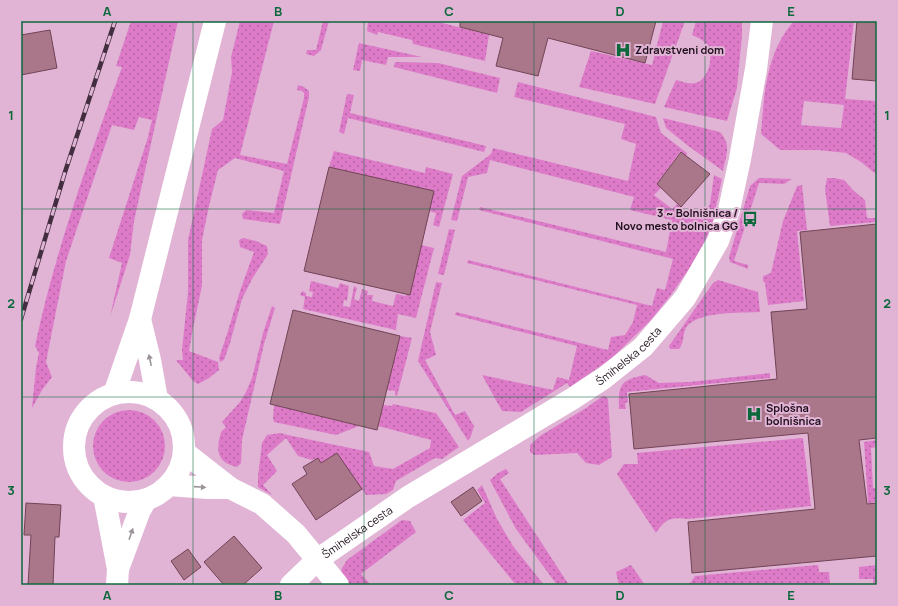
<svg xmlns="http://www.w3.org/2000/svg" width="898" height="606" font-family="Manrope,sans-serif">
<defs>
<pattern id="grass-dots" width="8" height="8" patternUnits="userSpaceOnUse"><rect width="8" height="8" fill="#dd7bc9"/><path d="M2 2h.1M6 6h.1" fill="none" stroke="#b363a2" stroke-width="1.8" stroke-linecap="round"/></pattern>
</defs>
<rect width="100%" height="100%" fill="#e1b4d6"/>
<g fill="url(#grass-dots)" fill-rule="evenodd">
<path d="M131,21h47l-44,200 -4,34 -20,62 12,-54 -13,-5 39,-121 4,-17 -13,-3 -5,13 -22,-5 -46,136 -20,101 6,15 -10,13 -10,18 4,-41 3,-14 -4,-7c20,-95 54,-188 87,-279l-6,-1z"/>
<polygon points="240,21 274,21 240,155 287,164 304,98 304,93 302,91 297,90 298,85 304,87 309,91 309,97 280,224 243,219 242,214 246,210 274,213 284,171 235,158 218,170 209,206 202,240 202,286 193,328 189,351 218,362 219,370 209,378 198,384 193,381 176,360 183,360 182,350 188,292 188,240 212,129 223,120 232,72 231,57"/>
<polygon points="323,21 329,21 321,50 314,56 306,54 307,50 316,50"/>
<polygon points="368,21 435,21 489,35 485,61 413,44 412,40 378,32 377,35 367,31"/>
<polygon points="663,21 685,21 655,104 579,87 591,51 652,65"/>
<path d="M696,21h46v14l-5,53 -10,33 -63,-14 12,-27c8,2 17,6 24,1 11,-8 14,-29 5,-38 -3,-4 -9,-6 -13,-8z"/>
<path d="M794,21h60l-9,78 32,2v74l-16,-13 -15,-9 -28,-3h-38l-19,-16c3,-39 5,-82 33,-113zM804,101l40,4 -3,23 -40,-3z"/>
<polygon points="359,43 422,57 388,57 386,65 362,60 360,71 353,70"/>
<polygon points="395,62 438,63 500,78 497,93 394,67"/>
<polygon points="518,82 656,117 661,133 687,153 686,156 680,152 658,182 657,185 661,188 654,195 672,209 677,204 688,214 703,220 710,204 714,175 722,179 713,221 706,239 689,269 670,296 651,320 612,358 570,387 567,383 521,412 502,411 482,375 553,390 557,377 569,380 577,346 455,315 456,312 608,350 611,337 625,335 633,322 637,305 467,263 468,260 652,306 657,288 665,290 673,259 479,210 480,207 666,252 672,220 630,210 634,197 490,160 487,173 468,177 457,221 451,220 462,176 491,154 493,148 628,181 636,144 621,139 625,124 514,97"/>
<polygon points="347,94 354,95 350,113 486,146 484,152 348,118 344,134 339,132"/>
<path d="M663,118l57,14c12,13 6,24 3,39l-36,-26 -21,-17z"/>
<polygon points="334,151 425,173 426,167 453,174 439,227 433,225 436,213 429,211 434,191 329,167"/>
<polygon points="759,178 792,179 784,184 759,183 734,261 748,265 748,269 730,262 729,257 750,186"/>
<polygon points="827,178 834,178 844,180 854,191 865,200 867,218 877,218 877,222 830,226 825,189"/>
<polygon points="802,185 807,230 797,231 804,301 768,305 765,283 763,281 763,276 771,273 783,221 797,186"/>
<polygon points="449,229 455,230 444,275 438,274"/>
<polygon points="243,238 256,241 267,246 268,254 252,279 242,299 230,343 224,360 220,362 219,358 228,331 240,291 254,252 240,247 239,240"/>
<polygon points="421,245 434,248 416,318 398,314 396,330 303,309 305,297 300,295 302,291 306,293 306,296 312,297 313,292 309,291 311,281 338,288 340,283 349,286 347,301 344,300 343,306 350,307 354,286 357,288 354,299 359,301 362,289 368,291 367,295 373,295 372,301 393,306 396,294 406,296"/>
<path d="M718,280l40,12 2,20c-19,1 -60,-1 -73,14 -5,7 -2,16 -8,23h-9l-1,-3 44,-63z"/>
<polygon points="436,282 442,283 430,332 436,355 425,360 455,415 465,411 474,426 471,436 468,441 418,361"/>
<path d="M272,306l3,2 -11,36 -22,96 -1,23 -4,4c-21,-5 -21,-17 -16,-35l5,-5 -4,-5 18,-20 6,-10 6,-14 11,-45z"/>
<polygon points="400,336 412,338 397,396 395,395 395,391 387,390"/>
<path d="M770,373v5l-143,14 1,10 -3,1 1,6h-7c-1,-24 1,-29 26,-34l14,8 31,-1z"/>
<polygon points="603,396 605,396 608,399 612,457 599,465 586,463 577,453 534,455 530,452 530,445 540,436 586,408"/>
<polygon points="393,404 436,413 459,447 442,459 435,458 396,481 393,490 386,494 366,495 337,453 321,463 318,458 312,460 298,456 286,438 267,455 277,471 263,485 272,495 258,487 258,476 262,443 267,435 280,433 288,435 369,452 374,466 393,469 430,448 431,440 378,426 383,405 392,406"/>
<polygon points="274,405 359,426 336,435 274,422 273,418"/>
<circle cx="129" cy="446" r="36"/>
<path d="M803,438l8,68 -123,13c-17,-2 -22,-1 -32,14l-39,-59 7,-10h14l-1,-11z"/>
<polygon points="877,440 877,447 871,448 873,488 877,488 877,502 868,503 864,442"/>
<polygon points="506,469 509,473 500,479 569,585 557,585 516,529 490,480 498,473"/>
<polygon points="482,485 497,519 513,546 544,585 516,585 463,520 485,503 477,490"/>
<polygon points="402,520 410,521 416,532 361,574 371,585 348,585 341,573 342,568 347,560"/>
<polygon points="631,565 645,585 619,585 616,572"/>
<polygon points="818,565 819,572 829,572 830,585 686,585 691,582 695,576"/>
<polygon points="877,565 877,585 873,585 873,579 859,579 859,567"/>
</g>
<g fill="#aa778a" stroke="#714355">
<polygon points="460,21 656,21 645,63 548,38 538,76 496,66 503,38 460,27"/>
<polygon points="857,21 877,21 877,81 852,79"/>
<polygon points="50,30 57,68 21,75 21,35"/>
<polygon points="681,152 710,174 681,207 657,184"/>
<polygon points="329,167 434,191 410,295 304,271"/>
<polygon points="877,224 877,438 859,440 867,504 877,503 877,556 692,573 688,522 815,509 808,433 634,449 629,394 777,379 771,312 807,309 800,232"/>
<polygon points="293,310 400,336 377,430 270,404"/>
<polygon points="337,453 362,489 316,520 292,484 307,474 303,467 318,458 321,463"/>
<polygon points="473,487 482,501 461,516 451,502"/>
<polygon points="26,503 61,505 59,537 55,537 53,585 28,585 31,535 24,535"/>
<polygon points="234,536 262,568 243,585 224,585 204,562"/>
<polygon points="188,549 201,567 184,580 171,561"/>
</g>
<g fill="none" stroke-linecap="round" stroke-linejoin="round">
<g stroke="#fff" stroke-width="22">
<polyline points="140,319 150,360 157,399"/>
<circle cx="129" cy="447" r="55"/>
<polyline points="114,394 140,319 215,21"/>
<polyline points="184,452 230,488 262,504 296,534 338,585"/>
<polyline points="169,485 208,488 230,488"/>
<polyline points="104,496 118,569"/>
<polyline points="117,585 118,569 140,510 146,500"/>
<path id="s1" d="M291,585l26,-25 91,-63 164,-98 32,-21 39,-31 42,-49 33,-57 11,-31 11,-51 16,-90 6,-48"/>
</g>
<defs>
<polyline id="rail" points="21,319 65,172 115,21"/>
</defs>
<use href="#rail" stroke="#422e3e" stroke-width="4.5"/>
<use href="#rail" stroke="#e1b4d6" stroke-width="3" stroke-dasharray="9" stroke-linecap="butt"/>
</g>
<defs><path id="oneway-solid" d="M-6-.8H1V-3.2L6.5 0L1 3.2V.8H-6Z"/></defs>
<g fill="#9a9399">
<use href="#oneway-solid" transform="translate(150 360) rotate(-102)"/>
<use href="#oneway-solid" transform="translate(200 487) rotate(4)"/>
<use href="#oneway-solid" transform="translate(131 534) rotate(-71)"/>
</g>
<path fill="none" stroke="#0c683b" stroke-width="1" stroke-opacity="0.55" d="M193,21v564M364,21v564M534,21v564M705,21v564M21,209h856M21,397h856"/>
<defs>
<symbol id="hospital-bare" viewBox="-9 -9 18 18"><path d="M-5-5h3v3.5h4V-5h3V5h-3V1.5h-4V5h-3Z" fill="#0c683b" stroke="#e1b4d6" stroke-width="2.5" paint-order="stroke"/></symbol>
<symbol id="bus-bare" viewBox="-9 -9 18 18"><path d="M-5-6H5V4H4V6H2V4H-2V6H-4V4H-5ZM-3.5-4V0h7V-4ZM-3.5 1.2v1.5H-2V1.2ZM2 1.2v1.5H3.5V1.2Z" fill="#0c683b" stroke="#e1b4d6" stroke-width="2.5" paint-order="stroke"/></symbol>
</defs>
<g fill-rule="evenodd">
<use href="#hospital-bare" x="612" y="39" width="22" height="22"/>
<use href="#bus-bare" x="739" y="208" width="22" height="22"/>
<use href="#hospital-bare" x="743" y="403" width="22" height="22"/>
</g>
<g text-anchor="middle" stroke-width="4" stroke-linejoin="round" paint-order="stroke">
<g font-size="11" font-weight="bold" fill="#1f101c" stroke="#e1b4d6" text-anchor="start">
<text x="635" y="54">Zdravstveni dom</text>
<text x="738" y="217" text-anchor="end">3 ~ Bolnišnica /<tspan x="738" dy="13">Novo mesto bolnica GG</tspan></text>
<text x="766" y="412">Splošna<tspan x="766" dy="13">bolnišnica</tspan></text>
</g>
<g font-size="11" fill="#1f101c" stroke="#e1b4d6">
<text dy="4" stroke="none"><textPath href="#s1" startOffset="409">Šmihelska cesta</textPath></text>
<text dy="4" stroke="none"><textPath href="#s1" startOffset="85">Šmihelska cesta</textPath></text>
</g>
</g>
<rect width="898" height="606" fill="none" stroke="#e1b4d6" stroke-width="44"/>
<rect x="22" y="22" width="854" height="562" fill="none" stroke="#0c683b" stroke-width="1.5"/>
<g font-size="13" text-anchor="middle" font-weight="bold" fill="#0c683b">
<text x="107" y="16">A</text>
<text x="278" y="16">B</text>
<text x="449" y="16">C</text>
<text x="620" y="16">D</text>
<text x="791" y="16">E</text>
<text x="11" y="120">1</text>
<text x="887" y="120">1</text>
<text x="11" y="308">2</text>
<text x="887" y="308">2</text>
<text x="11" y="495">3</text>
<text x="887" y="495">3</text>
<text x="107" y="600">A</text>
<text x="278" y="600">B</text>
<text x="449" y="600">C</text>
<text x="620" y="600">D</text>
<text x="791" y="600">E</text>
</g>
</svg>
